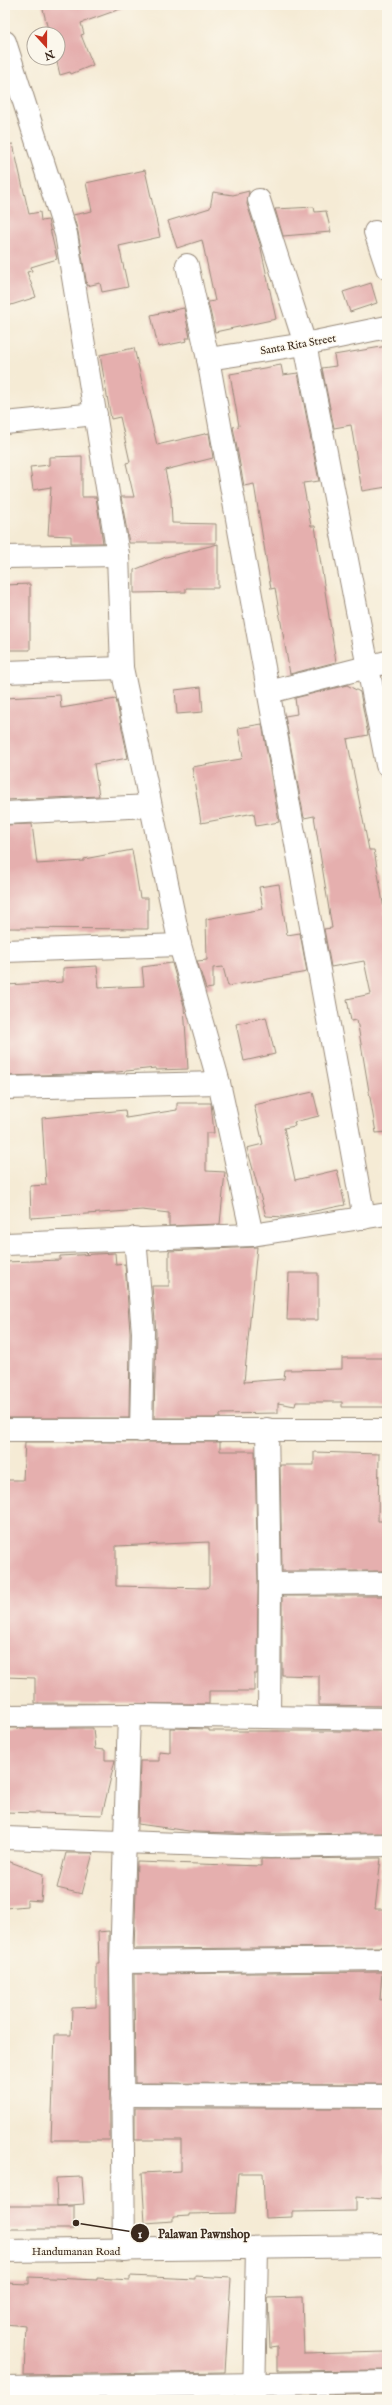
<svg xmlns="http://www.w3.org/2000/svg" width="392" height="2405" font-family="'IM FELL English',serif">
<rect width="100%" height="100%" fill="#fbf7ec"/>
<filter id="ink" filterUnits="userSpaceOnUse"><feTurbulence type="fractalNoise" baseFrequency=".025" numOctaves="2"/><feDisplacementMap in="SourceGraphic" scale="8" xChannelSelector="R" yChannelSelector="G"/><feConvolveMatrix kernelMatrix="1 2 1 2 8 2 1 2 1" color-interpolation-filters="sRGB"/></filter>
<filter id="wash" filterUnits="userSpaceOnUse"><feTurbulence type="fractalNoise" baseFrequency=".012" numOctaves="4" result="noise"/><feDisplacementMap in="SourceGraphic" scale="16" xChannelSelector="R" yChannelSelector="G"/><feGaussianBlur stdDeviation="0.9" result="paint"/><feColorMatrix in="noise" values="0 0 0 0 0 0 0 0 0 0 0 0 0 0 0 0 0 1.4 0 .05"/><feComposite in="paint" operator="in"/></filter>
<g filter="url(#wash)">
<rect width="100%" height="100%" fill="#f5ebd5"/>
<g id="blocks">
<g fill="#e5afae" fill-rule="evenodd">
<polygon points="42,5 122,5 123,8 81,23 84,34 81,35 93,65 71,74 70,72 60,75 56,58 58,58 58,34 49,34"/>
<polygon points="13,144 29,214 40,212 41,221 48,220 57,259 31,267 32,271 27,272 36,297 5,307 5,145"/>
<polygon points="145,170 160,237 119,246 128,287 102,292 100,283 87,286 78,232 73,215 92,211 86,183"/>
<polygon points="249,191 247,204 260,244 276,319 215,332 208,302 215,301 202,240 177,248 168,221 210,208 213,192 233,195"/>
<polygon points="314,207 315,212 326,211 331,232 283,236 275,209"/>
<polygon points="371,283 377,303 350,312 343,292"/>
<polygon points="184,308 190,338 186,338 187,341 158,347 151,315"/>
<polygon points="387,346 387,487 362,491 351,425 334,428 322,368 336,366 334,355"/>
<polygon points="134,348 157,445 209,433 213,458 165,470 171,499 172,523 216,524 216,543 129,543 121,497 134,497 126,463 130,462 120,417 111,419 100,355"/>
<polygon points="281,365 283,375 298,373 319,481 303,483 311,526 315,526 336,662 290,674 275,588 271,589 254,484 244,486 233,427 239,426 230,374"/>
<polygon points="82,456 82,497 96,497 103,543 71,543 71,536 48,535 51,487 33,490 30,467 49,465 49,457"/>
<polygon points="218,544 218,588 186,588 186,592 134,593 134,570 166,557"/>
<polygon points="30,584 30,650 5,650 5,585"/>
<polygon points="347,685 360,692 368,735 347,739 369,850 374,850 387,927 387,1132 376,1133 357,1020 351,1021 347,999 371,994 364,961 331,967 324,929 332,928 314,816 304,818 285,716 297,714 295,698"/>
<polygon points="201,687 203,712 177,714 175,690"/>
<polygon points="60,695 61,708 116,699 128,758 94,764 99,796 5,800 5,698"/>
<polygon points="262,724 279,822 256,826 254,813 201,823 192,767 241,759 243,757 238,728"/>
<polygon points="32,824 37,864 84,861 84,859 132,850 140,898 148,898 148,929 5,928 5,825"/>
<polygon points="279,884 287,935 300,933 307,972 228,986 223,967 213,968 213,988 206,989 197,961 207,960 206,919 263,909 259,887"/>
<polygon points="172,963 184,1006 188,1069 156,1070 156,1068 107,1073 5,1076 5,985 63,982 63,968 97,966 99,988 144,986 142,967"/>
<polygon points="266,1017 275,1054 244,1061 236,1024"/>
<polygon points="313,1092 319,1116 294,1122 295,1126 284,1128 295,1180 337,1170 345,1205 285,1217 266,1216 247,1148 263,1144 254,1105"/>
<polygon points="177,1103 211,1103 214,1133 206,1133 206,1171 225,1172 220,1224 169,1226 169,1213 142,1210 31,1218 30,1186 46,1185 42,1118 125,1110 126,1118 177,1110"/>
<polygon points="257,1247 244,1382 284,1379 285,1370 342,1369 342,1358 387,1358 387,1407 342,1407 342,1402 296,1402 295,1406 278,1403 278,1413 220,1414 220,1418 154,1418 156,1332 152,1286 169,1286 169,1251"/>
<polygon points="115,1253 116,1265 125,1264 130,1332 129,1418 5,1418 5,1262 60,1260 60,1256"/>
<polygon points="289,1273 318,1273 318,1320 287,1320"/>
<path d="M25,1442h195v9h35l3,133 -1,90h-3v17h-45v13l-174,-1v-25l-30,-1v-197h18zM209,1542v43l-2,3 -91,-2v-40z"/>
<polygon points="314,1452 379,1454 378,1521 387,1521 387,1571 282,1571 280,1465 314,1465"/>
<polygon points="282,1596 387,1596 387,1706 319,1705 319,1676 282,1675"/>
<polygon points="5,1728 93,1728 95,1749 105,1750 105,1760 115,1760 102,1815 5,1812"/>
<polygon points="170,1728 209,1729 209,1731 387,1731 387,1833 270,1834 196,1832 138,1824 140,1761 159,1761 159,1752 170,1753"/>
<polygon points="66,1853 93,1853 82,1894 57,1888"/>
<polygon points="381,1858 375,1909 387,1909 387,1943 384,1943 383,1947 134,1949 137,1862 261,1866 261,1859"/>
<polygon points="5,1860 43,1874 41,1901 27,1900 27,1906 5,1908"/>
<polygon points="109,1931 110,2140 51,2140 55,2035 71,2035 72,2008 96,2007 96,1963 99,1963 98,1932"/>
<polygon points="382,1972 380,2000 387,1999 387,2084 135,2083 134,1974"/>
<polygon points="135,2108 387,2108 384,2199 356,2197 356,2211 292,2212 292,2217 265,2218 263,2173 238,2173 235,2213 189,2214 189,2216 173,2217 173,2221 145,2223 142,2173 181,2171 181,2140 135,2140"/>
<polygon points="82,2177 84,2204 57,2206 56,2178"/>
<rect x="5" y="2206" width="69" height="23"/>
<polygon points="130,2276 195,2279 195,2276 231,2278 225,2372 24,2375 26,2326 5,2324 5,2283 29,2284 29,2277 97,2280 97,2278 130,2280"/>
<polygon points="302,2297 304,2354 387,2352 387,2370 277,2371 277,2347 270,2348 268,2298"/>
<polygon points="387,2394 387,2400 333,2400 333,2395"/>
<polygon points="221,2397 221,2400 37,2400"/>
</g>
</g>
</g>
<g filter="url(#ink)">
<use href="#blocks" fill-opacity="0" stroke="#988a7a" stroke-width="1"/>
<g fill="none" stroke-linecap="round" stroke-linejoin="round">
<defs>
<g id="street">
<polyline points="5,42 66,234 118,555 122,668 180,945 219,1083 252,1235"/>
<polyline points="259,200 305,344 387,765"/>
<polyline points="375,232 387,268"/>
<polyline points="187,265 208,359 364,1218"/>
<polyline points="208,359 305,344 387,327"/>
<polyline points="5,423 96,414"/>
<polyline points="5,557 118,555"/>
<polyline points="5,672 122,668"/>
<polyline points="269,692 387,662"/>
<polyline points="5,813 150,806"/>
<polyline points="5,951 180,945"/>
<polyline points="5,1088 219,1083"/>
<polyline points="135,1238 143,1332 141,1431"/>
<polyline points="5,1244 252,1235 387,1214"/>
<polyline points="267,1429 270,1584 387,1583"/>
<polyline points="5,1430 387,1430"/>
<polyline points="5,1716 129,1715 387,1719"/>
<polyline points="269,1717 270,1584"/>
<polyline points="5,1838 270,1847 387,1845"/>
<polyline points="121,1962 387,1959"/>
<polyline points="122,2095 387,2096"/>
<polyline points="124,2250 121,1962 129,1715"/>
<polyline points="5,2388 387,2382"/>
<polyline points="254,2399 257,2248"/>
</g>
<polyline id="secondary" points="5,2251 387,2246"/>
</defs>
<use href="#street" stroke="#988a7a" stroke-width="24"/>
<use href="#secondary" stroke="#988a7a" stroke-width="24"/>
<use href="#street" stroke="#fff" stroke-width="22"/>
<use href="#secondary" stroke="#fff" stroke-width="22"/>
</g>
</g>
<g text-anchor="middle" stroke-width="3" stroke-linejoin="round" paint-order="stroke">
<g font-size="11" fill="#3b2a1e" stroke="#fbf7ec">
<text transform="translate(298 344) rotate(-10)" y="4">Santa Rita Street</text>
<text x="76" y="2255">Handumanan Road</text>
</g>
</g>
<path fill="none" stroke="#3b2a1e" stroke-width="1.5" d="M76 2223L140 2233"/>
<g fill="#3b2a1e" stroke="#fbf7ec" stroke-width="1.5">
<circle cx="76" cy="2223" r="4"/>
<circle cx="140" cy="2233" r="10"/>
</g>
<g font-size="12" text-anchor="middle" font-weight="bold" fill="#fff">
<text x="140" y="2238">1</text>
</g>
<g font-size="12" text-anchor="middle" font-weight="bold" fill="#3b2a1e" stroke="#fbf7ec" stroke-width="3" stroke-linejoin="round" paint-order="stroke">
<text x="204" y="2238">Palawan Pawnshop</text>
</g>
<rect width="392" height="2405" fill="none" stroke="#fbf7ec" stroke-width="20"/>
<g transform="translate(46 46) rotate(159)"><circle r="19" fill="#fbf7ec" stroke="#aea59a"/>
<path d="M0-3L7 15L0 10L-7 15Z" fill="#c8321e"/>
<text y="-6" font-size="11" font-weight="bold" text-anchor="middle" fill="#3b2a1e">N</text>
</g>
</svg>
